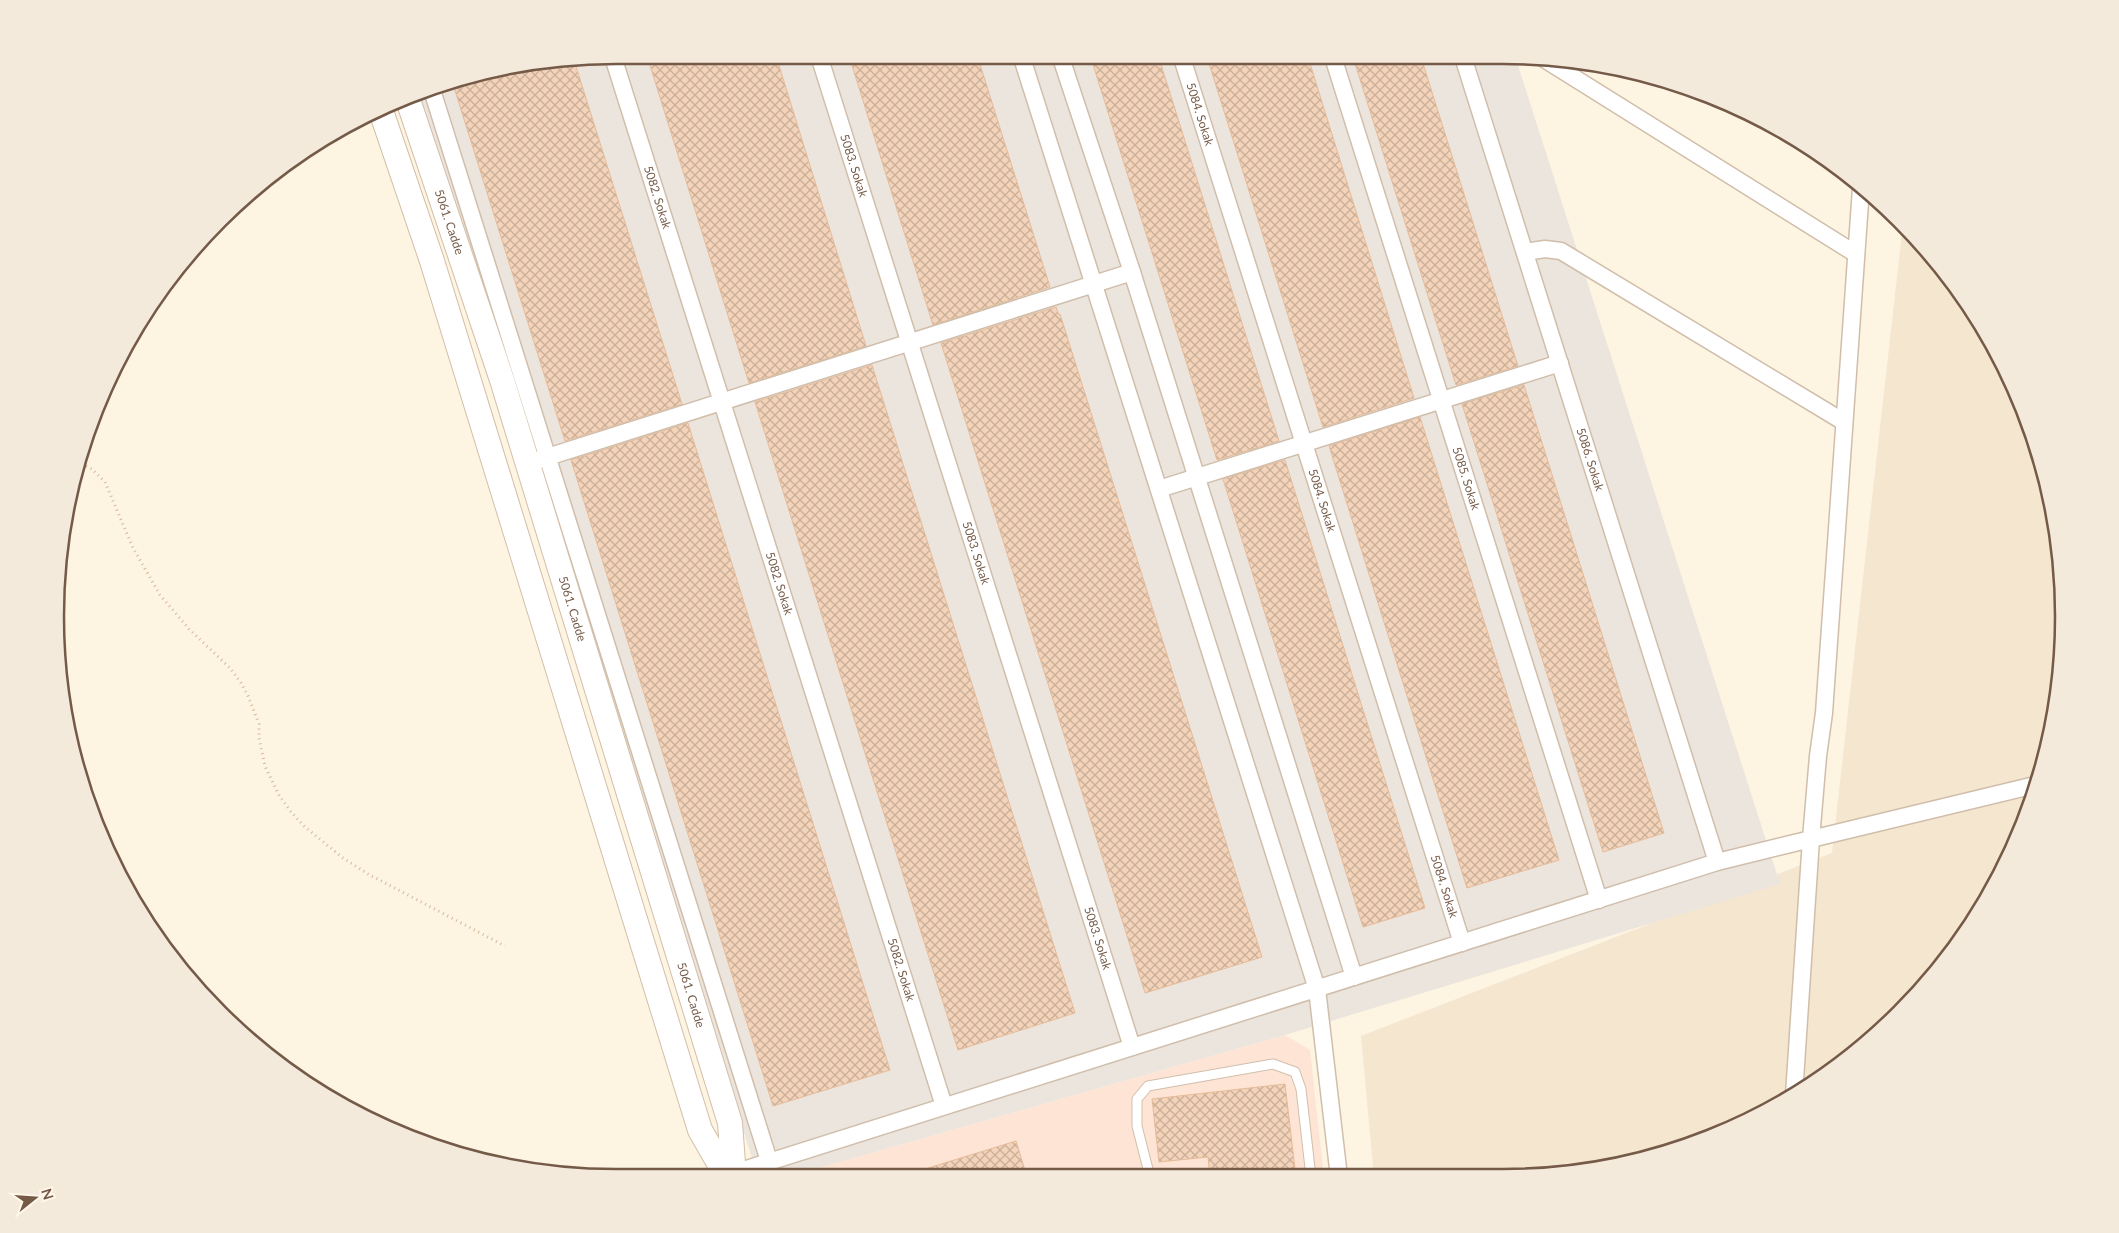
<svg xmlns="http://www.w3.org/2000/svg" width="2119" height="1233" font-family="Lato,sans-serif">
<defs>
<pattern id="building-cross-hatch" width="8" height="8" patternUnits="userSpaceOnUse" patternTransform="scale(1.25)"><rect width="8" height="8" fill="#f3d3b9"/><path d="M0 0l8 8M0 8l8-8" fill="none" stroke="#c9ae98"/></pattern>
</defs>
<rect width="100%" height="100%" fill="#fdf4e2"/>
<polygon fill="#f5e6d0" points="1903,224 1969,304 2021,401 2053,507 2064,616 2053,726 2021,831 1970,928 1899,1014 1783,1103 1683,1148 1540,1177 1374,1177 1361,1036 1832,853"/>
<polygon fill="#fee4d5" points="1285,1035 1310,1050 1324,1177 793,1177 794,1175"/>
<polygon fill="#ece5dd" points="1515,56 1780,884 1285,1035 787,1177 758,1177 415,94 436,85 543,60"/>
<g fill="url(#building-cross-hatch)" stroke="#e6bb99">
<polygon points="1207,57 1308,57 1414,398 1323,427"/>
<polygon points="1353,57 1421,57 1518,366 1456,385"/>
<polygon points="978,58 1050,287 933,325 850,59"/>
<polygon points="1091,58 1159,58 1279,441 1217,460"/>
<polygon points="648,59 777,59 866,346 749,383"/>
<polygon points="543,60 574,60 682,404 565,441 452,81"/>
<polygon points="1056,307 1059,315 1060,314 1262,957 1145,993 941,343"/>
<polygon points="872,365 1075,1013 958,1050 755,402"/>
<polygon points="1524,385 1664,833 1603,852 1462,404"/>
<polygon points="1420,417 1559,860 1467,888 1329,446"/>
<polygon points="688,423 890,1070 773,1106 571,460"/>
<polygon points="1285,460 1425,908 1363,927 1223,479"/>
<polygon points="1285,1084 1296,1177 1210,1177 1208,1157 1159,1162 1152,1099"/>
<polygon points="1016,1141 1027,1177 912,1177 912,1173"/>
</g>
<g fill="none" stroke-linecap="round" stroke-linejoin="round">
<defs>
<polyline id="lane" points="1150,1177 1137,1126 1137,1099 1148,1086 1273,1064 1295,1072 1301,1089 1311,1177"/>
<g id="street">
<path id="s1" d="M1333,57l266,843"/>
<path id="s2" d="M1463,57l254,805"/>
<polyline points="1541,57 1856,254"/>
<polyline points="1022,58 1317,989 1339,1177"/>
<polyline points="1061,58 1132,272 1354,977"/>
<path id="s3" d="M1182,58l280,885"/>
<path id="s4" d="M820,59l312,988"/>
<path id="s5" d="M614,60l330,1046"/>
<polyline points="431,87 769,1161"/>
<polyline points="1525,252 1545,249 1561,251 1844,422"/>
<polyline points="538,460 1132,272"/>
<polyline points="1159,489 1560,363"/>
<polyline points="1794,1095 1811,839 2035,785"/>
<polyline points="734,1173 1717,862 1811,839 1818,756 1824,713 1861,188"/>
</g>
<g id="secondary">
<path id="s6" d="M407,97l95,283 228,743 4,54"/>
<polyline points="380,108 432,261 700,1130 727,1177"/>
</g>
</defs>
<use href="#lane" stroke="#d0beab" stroke-width="11"/>
<use href="#street" stroke="#d0beab" stroke-width="19"/>
<use href="#secondary" stroke="#d3bea8" stroke-width="26"/>
<polyline stroke="#d8b79c" stroke-width="3" stroke-dasharray="1 4" stroke-linecap="butt" points="77,462 92,469 105,482 133,548 160,595 189,629 230,668 241,683 248,696 259,724 259,738 265,766 279,795 291,812 305,827 343,858 368,874 505,946"/>
<use href="#lane" stroke="#fff" stroke-width="9"/>
<use href="#street" stroke="#fff" stroke-width="16"/>
<use href="#secondary" stroke="#fff" stroke-width="24"/>
</g>
<g text-anchor="middle" stroke-width="5" stroke-linejoin="round" paint-order="stroke">
<g font-size="12" fill="#755a48" stroke="#fff7e9">
<text dy="4" stroke="none"><textPath href="#s3" startOffset="59">5084. Sokak</textPath></text>
<text dy="4" stroke="none"><textPath href="#s4" startOffset="112">5083. Sokak</textPath></text>
<text dy="4" stroke="none"><textPath href="#s5" startOffset="144">5082. Sokak</textPath></text>
<text dy="4" stroke="none"><textPath href="#s6" startOffset="132">5061. Cadde</textPath></text>
<text dy="4" stroke="none"><textPath href="#s2" startOffset="422">5086. Sokak</textPath></text>
<text dy="4" stroke="none"><textPath href="#s1" startOffset="442">5085. Sokak</textPath></text>
<text dy="4" stroke="none"><textPath href="#s3" startOffset="464">5084. Sokak</textPath></text>
<text dy="4" stroke="none"><textPath href="#s4" startOffset="518">5083. Sokak</textPath></text>
<text dy="4" stroke="none"><textPath href="#s5" startOffset="549">5082. Sokak</textPath></text>
<text dy="4" stroke="none"><textPath href="#s6" startOffset="538">5061. Cadde</textPath></text>
<text dy="4" stroke="none"><textPath href="#s3" startOffset="869">5084. Sokak</textPath></text>
<text dy="4" stroke="none"><textPath href="#s4" startOffset="922">5083. Sokak</textPath></text>
<text dy="4" stroke="none"><textPath href="#s5" startOffset="954">5082. Sokak</textPath></text>
<text dy="4" stroke="none"><textPath href="#s6" startOffset="942">5061. Cadde</textPath></text>
</g>
</g>
<path d="M0 0H2119V1233H0ZM616 64H1503A552 552 0 0 1 2055 616V617A552 552 0 0 1 1503 1169H616A552 552 0 0 1 64 617V616A552 552 0 0 1 616 64Z" fill="#f4eadc" fill-rule="evenodd"/>
<path fill="none" stroke="#755a48" stroke-width="2.5" d="M616 64H1503A552 552 0 0 1 2055 616V617A552 552 0 0 1 1503 1169H616A552 552 0 0 1 64 617V616A552 552 0 0 1 616 64Z"/>
<g transform="translate(35 1198) rotate(73)" stroke="#fff7e9" stroke-width="4" paint-order="stroke">
<path d="M0-4L9 19L0 12L-9 19Z" fill="#755a48"/>
<text y="-8" font-size="14" font-weight="bold" text-anchor="middle" fill="#755a48">N</text>
</g>
</svg>
